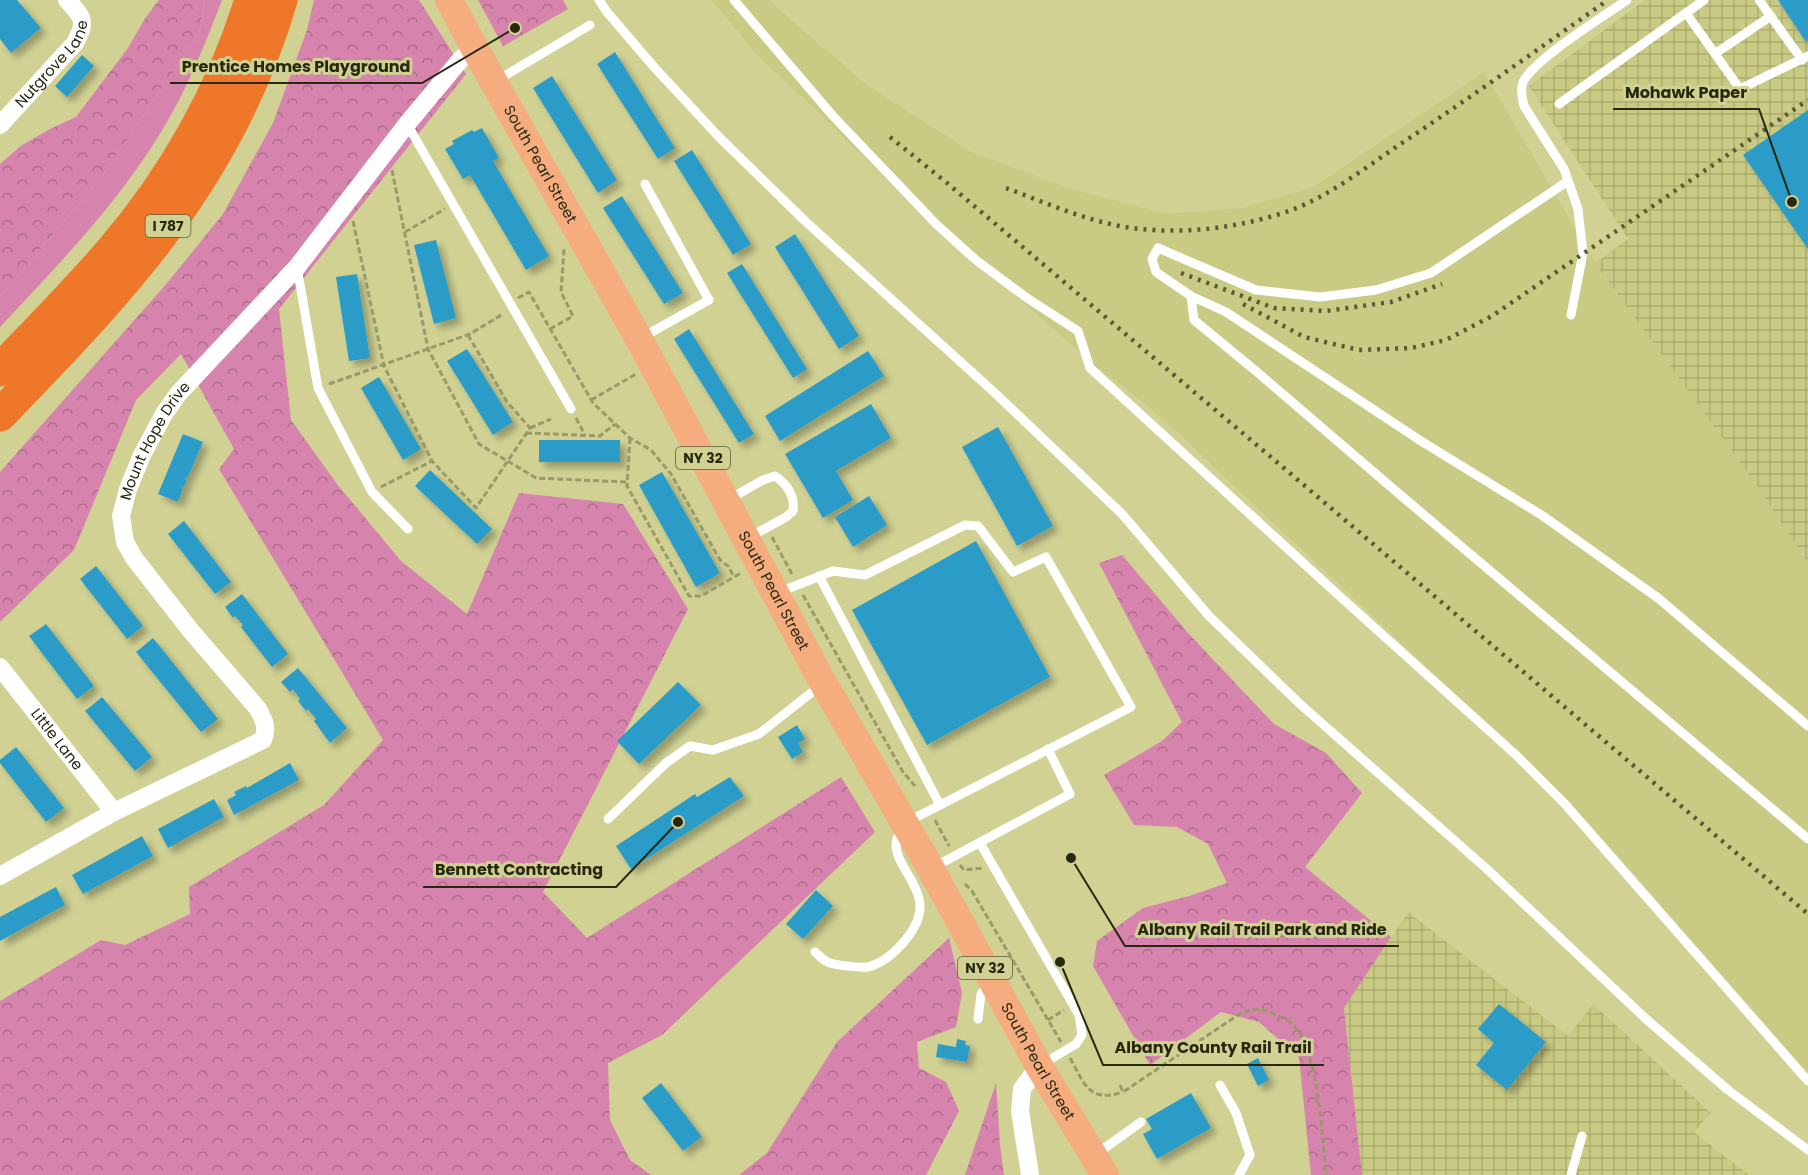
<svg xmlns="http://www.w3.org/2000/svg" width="1808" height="1175" font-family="Poppins,sans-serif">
<defs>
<pattern id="industrial-grid" width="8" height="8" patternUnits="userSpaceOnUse" patternTransform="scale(1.5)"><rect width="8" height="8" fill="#c9ca83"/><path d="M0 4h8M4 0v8" fill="none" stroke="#adae70"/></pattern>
<pattern id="forest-crowns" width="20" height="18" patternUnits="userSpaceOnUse" patternTransform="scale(1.5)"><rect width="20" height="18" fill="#d684ad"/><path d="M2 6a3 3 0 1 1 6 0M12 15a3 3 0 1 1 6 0" fill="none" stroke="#ae6c8b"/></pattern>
<filter id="shadow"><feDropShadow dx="5.5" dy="5.5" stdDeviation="3" flood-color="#0004"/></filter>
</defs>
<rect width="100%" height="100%" fill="#d0d193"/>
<polygon fill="#c9ca83" points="712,0 768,0 868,86 970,151 1067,188 1166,214 1242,208 1314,187 1484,72 1595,263 1758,487 1808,563 1808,1073 1635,875 1568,801 1509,744 1152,409 1102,371 1014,294 942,237 870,163 751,48"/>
<g fill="url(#industrial-grid)">
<polygon points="1645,0 1808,0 1808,563 1758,487 1595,263 1628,239 1529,86"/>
<polygon points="1408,912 1568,1036 1593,1004 1711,1113 1694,1132 1749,1175 1362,1175 1344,1007"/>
</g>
<path fill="#d684ad" d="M205,0h17c-15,39 -30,77 -50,113 -44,80 -110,148 -172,214v-30l102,-121 97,-142z"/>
<g fill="url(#forest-crowns)">
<polygon points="159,0 205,0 199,34 102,176 0,297 0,164 22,145 52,128 76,117 128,48 144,20"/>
<polygon points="314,0 419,0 466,74 279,309 291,420 337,484 401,561 467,614 519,493 623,504 688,609 543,892 587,938 841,777 875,832 662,1035 608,1063 610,1120 630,1160 651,1175 0,1175 0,1001 101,940 125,945 190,914 189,887 324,805 383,740 219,469 234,449 181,354 136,400 74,550 0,622 0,472 168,282 223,214 273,123 307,30"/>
<polygon points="478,0 563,0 568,9 503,46"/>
<polygon points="1122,555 1189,634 1274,724 1326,753 1362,793 1305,867 1391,937 1344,1008 1362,1175 1311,1175 1299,1057 1259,1022 1221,1012 1150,1065 1093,966 1097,941 1143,908 1189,896 1227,883 1208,844 1177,827 1134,825 1104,775 1162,741 1182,722 1099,563"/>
<polygon points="949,938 962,993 956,1027 917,1042 919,1068 946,1082 959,1111 926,1175 739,1175 767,1153 837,1042"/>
<polygon points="996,1083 1000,1145 1004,1175 965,1175"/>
</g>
<g fill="#2b9cc7" filter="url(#shadow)">
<polygon points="0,0 17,0 41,28 11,53 0,39"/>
<polygon points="1778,0 1808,0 1808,40 1806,42"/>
<polygon points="615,52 675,148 658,159 597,64"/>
<polygon points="82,55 94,66 67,97 55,86"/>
<polygon points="552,76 617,180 598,193 533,88"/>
<polygon points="1808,110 1808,249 1743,155"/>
<polygon points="482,128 499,158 493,161 549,256 526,270 470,175 463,179 445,149 454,144 452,141 472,130 474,132"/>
<polygon points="692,150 751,244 733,255 674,161"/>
<polygon points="622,196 683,293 664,304 603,208"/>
<polygon points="795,234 859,336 839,349 775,247"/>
<polygon points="436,240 456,318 434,324 414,245"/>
<polygon points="742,264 807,369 793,378 727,273"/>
<polygon points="357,274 370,358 349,361 336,277"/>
<polygon points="689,329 754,434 739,443 674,339"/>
<polygon points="467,349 513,422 493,435 447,361"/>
<polygon points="868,351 884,376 780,441 765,416"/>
<polygon points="379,377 421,449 403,460 361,388"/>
<polygon points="871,404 891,438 836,471 853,500 823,518 785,454"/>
<polygon points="998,427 1053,526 1017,546 962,447"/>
<polygon points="183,434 203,442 188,477 186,477 185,480 187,480 184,487 182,486 181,488 183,489 178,502 158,494"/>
<rect x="539" y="440" width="81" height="22"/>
<polygon points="430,470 492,529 477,544 415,486"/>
<polygon points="662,472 720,573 696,587 639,485"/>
<polygon points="869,496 887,525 853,547 835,517"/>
<polygon points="184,521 231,582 215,594 168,534"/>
<polygon points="976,541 1050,677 927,745 852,610"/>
<polygon points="96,566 143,626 127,639 80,579"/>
<polygon points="242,594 288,654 272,667 241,627 243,625 235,616 233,618 225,607"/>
<polygon points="46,624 94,686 77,699 29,636"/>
<polygon points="153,638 218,719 201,732 136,652"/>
<polygon points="298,668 347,728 330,743 314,721 316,719 308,709 306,711 298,701 300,699 293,689 290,692 281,682"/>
<polygon points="678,682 701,705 639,764 617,741"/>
<polygon points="102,697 152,757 135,771 85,711"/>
<polygon points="797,725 805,739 798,743 803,752 792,759 778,737"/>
<polygon points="16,747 64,808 46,822 0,763 0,760"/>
<polygon points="290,763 299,780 234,815 227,800 236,795 234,792 246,786 247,788"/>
<polygon points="730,777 744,796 631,869 616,846 695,794 697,797"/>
<polygon points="214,799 224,817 168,848 158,829"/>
<polygon points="142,836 153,856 83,894 72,875"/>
<polygon points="56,887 65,905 0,941 0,917"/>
<polygon points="816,890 833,906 803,939 786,924"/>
<polygon points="1499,1004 1546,1042 1507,1090 1476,1065 1494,1043 1478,1029"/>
<polygon points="957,1039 966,1041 965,1045 970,1046 967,1062 936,1057 938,1044 956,1047"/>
<polygon points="1258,1058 1269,1080 1258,1086 1247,1064"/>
<polygon points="661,1083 702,1137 683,1151 642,1098"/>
<polygon points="1191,1093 1211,1128 1157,1159 1143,1134 1152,1129 1146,1119"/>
</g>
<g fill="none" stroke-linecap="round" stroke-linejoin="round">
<g stroke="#999a68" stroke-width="3" stroke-dasharray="6 3" stroke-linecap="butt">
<polyline points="392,170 428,349 479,444 536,478 626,482"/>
<polyline points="353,221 384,366 432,461 476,508 530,428 507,402 468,335"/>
<polyline points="405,232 445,209"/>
<polyline points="518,298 529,292 593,403 630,438 651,450 671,474 720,560 728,566 734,577"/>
<polyline points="550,329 573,316 561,292 564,249"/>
<polyline points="329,384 470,334 503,314"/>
<polyline points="591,400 636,374"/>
<polyline points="576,418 585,435"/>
<polyline points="530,428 551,419"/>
<polyline points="526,433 600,436 615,424"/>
<polyline points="630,438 627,486 689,596 701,596 741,573"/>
<polyline points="381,487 432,461"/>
<polyline points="772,537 793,576"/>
<polyline points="803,595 903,772 915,786"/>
<polyline points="935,820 949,846"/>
<polyline points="960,865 964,870 983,868"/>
<polyline points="965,884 972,891 1061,1042"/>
<polyline points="1048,1020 1064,1010"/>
<path d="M1070,1058c15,27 19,45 53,34"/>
<path d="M1120,1085l3,7 118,-79c18,-6 23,-5 39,4 4,2 9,4 12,7 27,26 30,114 34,151"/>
</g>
<g stroke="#fff" stroke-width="9">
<polyline points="599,0 607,12 654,67 719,137 805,221 996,394 1122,514 1209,616 1300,704 1488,870 1645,1018 1728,1090 1808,1150"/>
<polyline points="734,0 833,116 937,225 976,260 1027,298 1078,331 1090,368 1335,592 1516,755 1564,803 1808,1081"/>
<polyline points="1759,0 1802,60"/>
<polyline points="1686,13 1740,89 1808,56"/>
<polyline points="1716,53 1771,16"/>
<polyline points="496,81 590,25"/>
<polyline points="1559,104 1704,0"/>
<polyline points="407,124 571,409"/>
<polyline points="1568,181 1431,273 1376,290 1320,297 1256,290 1158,248 1152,259 1156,272 1191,296 1194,320 1257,372 1398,493 1808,839"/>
<polyline points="297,267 318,388 372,492 408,529"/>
<polyline points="1191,296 1226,312 1421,441 1543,516 1658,598 1808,726"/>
<path d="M1571,315l12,-62 -5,-44 -14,-40 -40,-63c-2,-8 -4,-17 -1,-24 10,-22 81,-66 104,-82"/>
<polyline points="641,338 709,300 645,184"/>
<path d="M728,500l35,-20 12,-4c13,9 20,20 18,35l-7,6 -38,21"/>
<polyline points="819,576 940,805"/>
<path d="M777,593l56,-22 32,4 100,-50 13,1 35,46 33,-15 85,150 -226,116c-4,7 -9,14 -9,21 -1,19 25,41 24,64 -1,23 -31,55 -53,59 -7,1 -31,-2 -37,-4 -6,-2 -11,-7 -15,-11"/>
<polyline points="608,819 666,763 690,746 713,750 759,734 821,685"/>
<polyline points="980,843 1079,1015 1082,1035 1076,1044 1041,1065"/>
<polyline points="934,867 1070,794 1048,749"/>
<polyline points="978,1019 981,994 989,985"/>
<polyline points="1220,1085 1236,1113 1250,1155 1239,1175"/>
<polyline points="1095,1155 1141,1122"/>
<polyline points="1571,1175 1582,1136"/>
</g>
<g stroke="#fff" stroke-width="18">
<path id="s1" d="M0,125l75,-82c12,-22 8,-26 -8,-43"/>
<path id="s2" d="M0,667l114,145"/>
<path id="s3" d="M0,876l114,-64 149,-72c5,-13 1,-20 -5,-31l-67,-78 -57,-73 -9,-16 -4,-26 7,-27 14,-34 22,-41 14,-20 119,-127 110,-143 54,-65 13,-12"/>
<polyline points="1030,1175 1020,1111 1022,1089 1039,1066"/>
</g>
<path stroke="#f5ad7f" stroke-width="28" id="s4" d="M449,0l25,47 165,292 182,340 110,190 108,197 66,109"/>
<g stroke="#ee7729" stroke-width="33">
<path d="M0,370c38,-40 77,-79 112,-120 62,-72 111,-159 139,-250"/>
<path d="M0,415c57,-59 115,-118 164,-184 51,-69 93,-148 117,-231"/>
</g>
<g stroke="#595a36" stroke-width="4.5" stroke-dasharray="3 6" stroke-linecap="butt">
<polyline points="890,137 947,183 1265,452 1808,914"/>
<path d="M1006,188c43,16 89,37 135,41 50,5 100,-2 148,-18 41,-15 77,-44 113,-68 69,-46 138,-95 206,-143"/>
<polyline points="1181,273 1274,308 1326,311 1391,302 1442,284"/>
<polyline points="1243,304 1304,337 1359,350 1411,348 1446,340 1492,316 1808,100"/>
</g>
</g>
<g text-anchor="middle" stroke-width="6" stroke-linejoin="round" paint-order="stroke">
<g fill="#d0d193" stroke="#5a5b37" stroke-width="1.5">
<rect x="145.5" y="215" width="45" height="22" rx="4.5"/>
<rect x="676" y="447" width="54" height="22" rx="4.5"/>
<rect x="958" y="957" width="54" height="22" rx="4.5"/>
</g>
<g font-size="14" font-weight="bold" fill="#27280f">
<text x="168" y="231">I 787</text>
<text x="703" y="463">NY 32</text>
<text x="985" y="973">NY 32</text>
</g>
<g font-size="15" fill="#27280f" stroke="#d0d193">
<text dy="5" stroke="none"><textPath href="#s1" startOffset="81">Nutgrove Lane</textPath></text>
<text dy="5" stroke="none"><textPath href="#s4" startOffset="188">South Pearl Street</textPath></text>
<text dy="5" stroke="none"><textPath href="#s3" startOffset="652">Mount Hope Drive</textPath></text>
<text dy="5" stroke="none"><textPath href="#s4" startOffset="674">South Pearl Street</textPath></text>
<text dy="5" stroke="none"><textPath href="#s2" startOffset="92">Little Lane</textPath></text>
<text dy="5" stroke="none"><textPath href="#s4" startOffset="1214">South Pearl Street</textPath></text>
</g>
</g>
<path fill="none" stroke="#27280f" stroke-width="2" d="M515 28L422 83H170M1792 202L1759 109H1613M678 822L616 887H423M1071 858L1125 946H1399M1060 962L1103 1065H1324"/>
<g fill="#27280f" stroke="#d0d193" stroke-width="2">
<circle cx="515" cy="28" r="6"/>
<circle cx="1792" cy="202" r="6"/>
<circle cx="678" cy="822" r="6"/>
<circle cx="1071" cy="858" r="6"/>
<circle cx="1060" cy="962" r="6"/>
</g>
<g font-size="16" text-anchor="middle" font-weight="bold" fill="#27280f" stroke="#d0d193" stroke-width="6" stroke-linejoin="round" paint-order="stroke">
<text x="296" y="72">Prentice Homes Playground</text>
<text x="1686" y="98">Mohawk Paper</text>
<text x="519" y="875">Bennett Contracting</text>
<text x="1262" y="935">Albany Rail Trail Park and Ride</text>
<text x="1213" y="1053">Albany County Rail Trail</text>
</g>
</svg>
